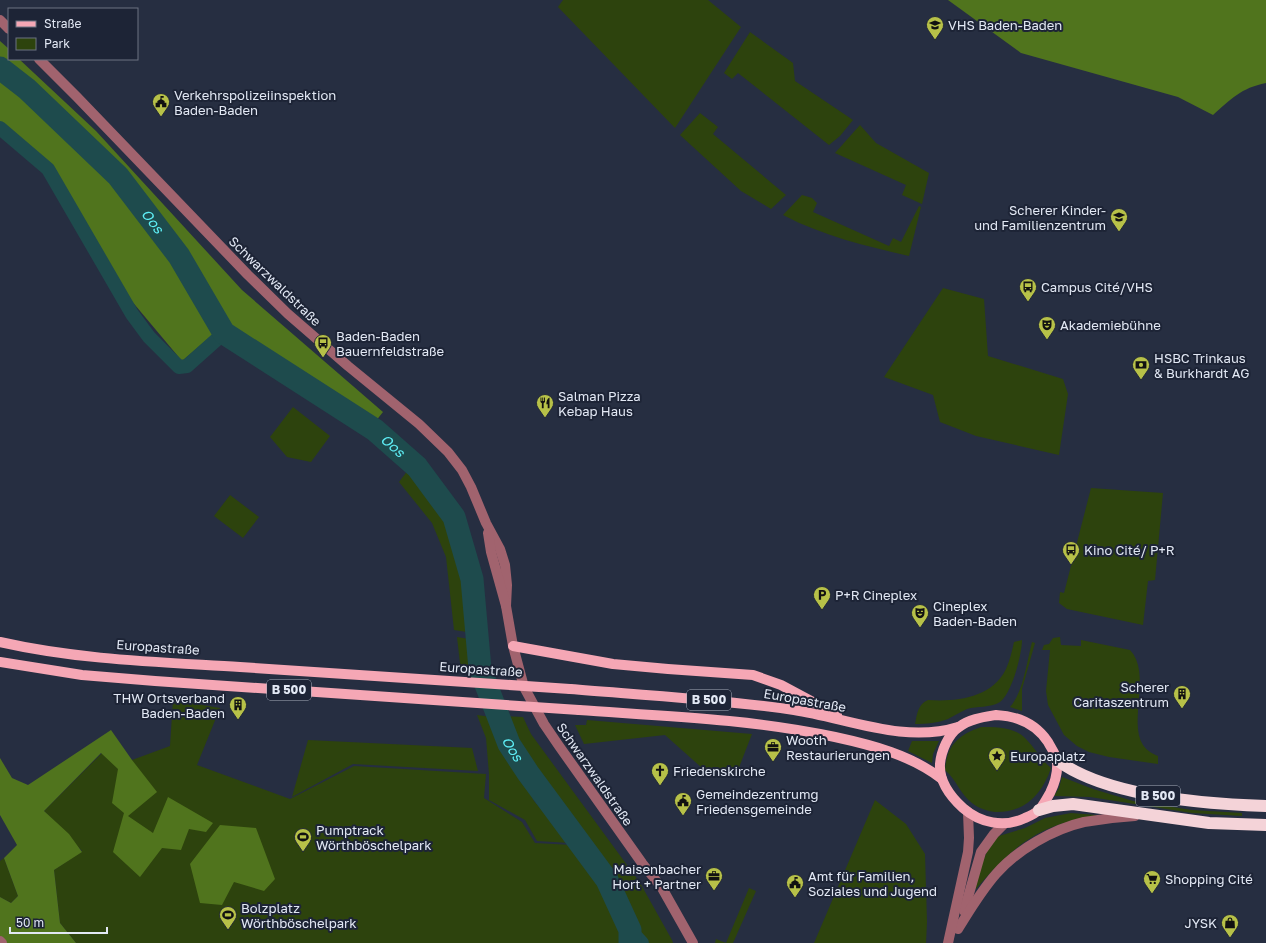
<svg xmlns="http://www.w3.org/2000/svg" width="1266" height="943" font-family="'Golos Text',sans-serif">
<rect width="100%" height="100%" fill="#262e41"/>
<g fill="#2d430d">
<polygon points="563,0 708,0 741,27 675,128 558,7"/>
<polygon points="750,32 793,63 795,81 853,120 840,136 829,145 738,73 732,79 724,73"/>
<polygon points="700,113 718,127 713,134 786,195 771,209 741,191 680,135"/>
<polygon points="860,125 876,143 929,173 922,204 902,195 906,185 835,153"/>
<path d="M802,195l10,3 5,5 -4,9 76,34 4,-8 8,4 18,-36 2,1 -12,49c-43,-10 -86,-20 -126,-41z"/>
<polygon points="943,288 984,299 988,356 1063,379 1068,394 1059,455 976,436 940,422 933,395 884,377"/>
<polygon points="293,407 330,436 311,462 287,457 270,437"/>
<polygon points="408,470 431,499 449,527 459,551 467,632 454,630 446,557 432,523 399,482"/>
<polygon points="1091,488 1163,493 1155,580 1148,581 1143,625 1067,609 1059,603 1060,592 1064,593"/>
<polygon points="230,495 259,517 243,538 214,516"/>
<polygon points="457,637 469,639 472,672 461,672"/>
<path d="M1060,637l1,8 20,1v-6l49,10c22,23 -2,71 13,95 4,6 10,9 15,11v8l-49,-7 -20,-5 -12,-6 -13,-11 -16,-30 -2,-14 4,-41h-8l2,-5 5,-1 4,-6z"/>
<path d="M1022,640c0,14 -10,53 -22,62 -10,6 -23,4 -33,7 -7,3 -13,7 -19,10 -10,4 -22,5 -33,5 2,-10 3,-20 13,-24 28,2 64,-2 78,-31 4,-9 6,-18 8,-27z"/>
<path d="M1032,642l3,1 -13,46v22l-12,-4c13,-14 17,-46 22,-65z"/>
<polygon points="173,700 220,708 197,765 290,799 354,766 486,774 484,798 522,822 535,843 572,845 593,869 626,936 626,943 76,943 60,923 54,870 82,851 44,811 102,753 132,760 170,746"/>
<polygon points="477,715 491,717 534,801 570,843 537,841 525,820 489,800 489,774 486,738"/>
<polygon points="502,716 523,717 531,734 638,880 619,888 513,744"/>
<polygon points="587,720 752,734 738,770 702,768 665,735 584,744 575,725 586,725"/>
<path d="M981,727c16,0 34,0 45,12 9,9 15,21 25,29 -9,27 -27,45 -56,44 -8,-1 -17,-4 -23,-9 -12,-9 -16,-24 -27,-33 2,-26 14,-35 36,-43z"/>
<polygon points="308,740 472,748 478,771 353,764 292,797"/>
<polygon points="912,741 939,741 933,754 932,763 908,751"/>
<polygon points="1062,777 1093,789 1133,801 1192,810 1242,813 1242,816 1192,813 1090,797 1054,796 1059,788"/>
<polygon points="875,800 906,824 925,854 927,922 926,943 814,943"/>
<path d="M1071,813l25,2v2c-56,5 -86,32 -120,72h-3l12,-33 6,-13 8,-7 26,-8 20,-10z"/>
<polygon points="4,858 18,896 11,903 0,897 0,861"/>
<polygon points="639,881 672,940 673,943 638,943 637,931 621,889"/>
<polygon points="749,888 756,891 733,943 715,943 716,939 726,943"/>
</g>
<g fill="#50741d">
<path d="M948,0h318v83c-25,5 -35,16 -53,32l-35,-18 -157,-44z"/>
<polygon points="0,41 9,49 9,59 19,59 96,131 242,290 383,412 375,422 224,325 182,361 130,299 50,166 0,123"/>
<polygon points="111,730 132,760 157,792 128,816 153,833 168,797 213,823 206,832 189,829 181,850 162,848 140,877 113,852 124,813 112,803 118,769 101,753 44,811 69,834 82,852 54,870 60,923 76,943 0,943 0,897 11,903 18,896 4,858 17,845 0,815 0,758 12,778 28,785"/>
<polygon points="220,825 256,828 275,879 264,891 234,882 222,905 200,903 190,864"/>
</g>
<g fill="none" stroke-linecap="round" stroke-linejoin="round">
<g stroke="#1e4b4d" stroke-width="14">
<polyline points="0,128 48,169 132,314 149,337 179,367 187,366 224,333"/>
<polyline points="630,930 642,943"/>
</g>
<path stroke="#1e4b4d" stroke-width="23" id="s1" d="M0,68l27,21 91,87 61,80 45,77 151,97 42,37 37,50 18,62 8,90 29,75 19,29 79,107 23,50v13"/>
<g stroke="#a1636e" stroke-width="10">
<polyline points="0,20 9,29"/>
<polyline points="39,59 77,97 248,275 288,314 348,366 419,424 448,452 462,470 471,487 486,523 500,549 505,565 507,585 506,606"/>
<polyline points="488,533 491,552 506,606 513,646 524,687 544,724 559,746 642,863 662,888 693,943"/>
<polyline points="964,911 981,852 994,834 1004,824"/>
<path d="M958,929c12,-19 23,-38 38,-55 21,-24 57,-45 88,-52 17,-3 34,-5 51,-6"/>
<polyline points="0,941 2,943"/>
<polyline points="948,943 968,852 969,838 968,812"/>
</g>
<g stroke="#f5a7b5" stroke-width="10">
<polyline points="513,646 613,664 668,669 753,675 781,685 837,715"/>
<path d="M570,689c74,6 149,10 224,21 53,8 110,34 164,17"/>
<path d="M579,710c85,6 172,9 256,27 37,8 76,18 107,42"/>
<path d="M996,715c22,1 40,9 52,27 3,6 8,12 9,19 1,11 -2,22 -7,32 -3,5 -6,11 -10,16 -4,4 -10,7 -15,9 -21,10 -45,5 -62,-10 -12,-11 -24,-27 -23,-44 1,-12 8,-30 19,-37 10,-8 25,-10 37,-12z"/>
</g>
<g stroke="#f4d3d8" stroke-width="12">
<path d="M1057,760c49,37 148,44 209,46"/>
<polyline points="1039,810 1053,806 1073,804 1209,823 1266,825"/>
</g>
<g stroke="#f5a7b5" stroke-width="10">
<path d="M0,642c79,18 160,20 240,25 110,8 220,15 330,22"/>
<polyline points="0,662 82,675 155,681 579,710"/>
</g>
</g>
<defs>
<symbol id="school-pin" viewBox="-11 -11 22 30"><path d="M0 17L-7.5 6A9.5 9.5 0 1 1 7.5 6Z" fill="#b7c148" stroke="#1d2436"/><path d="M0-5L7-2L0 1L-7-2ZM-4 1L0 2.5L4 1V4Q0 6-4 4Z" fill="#111"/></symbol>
<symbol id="civic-pin" viewBox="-11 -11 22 30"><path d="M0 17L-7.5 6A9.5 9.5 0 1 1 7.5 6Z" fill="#b7c148" stroke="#1d2436"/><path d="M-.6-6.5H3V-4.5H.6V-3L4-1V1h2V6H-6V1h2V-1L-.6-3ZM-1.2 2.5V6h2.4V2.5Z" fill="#111"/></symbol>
<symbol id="bus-pin" viewBox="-11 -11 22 30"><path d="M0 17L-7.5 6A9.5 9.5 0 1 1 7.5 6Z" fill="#b7c148" stroke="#1d2436"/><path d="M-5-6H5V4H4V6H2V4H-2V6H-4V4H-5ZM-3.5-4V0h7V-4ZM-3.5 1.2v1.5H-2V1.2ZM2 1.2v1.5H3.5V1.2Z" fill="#111"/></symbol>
<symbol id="theatre-pin" viewBox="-11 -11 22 30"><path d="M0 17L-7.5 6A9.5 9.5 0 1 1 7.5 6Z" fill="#b7c148" stroke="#1d2436"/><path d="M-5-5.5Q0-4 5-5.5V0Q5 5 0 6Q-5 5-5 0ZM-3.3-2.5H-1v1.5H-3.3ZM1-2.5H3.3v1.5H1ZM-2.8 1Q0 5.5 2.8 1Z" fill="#111"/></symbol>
<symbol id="bank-pin" viewBox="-11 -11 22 30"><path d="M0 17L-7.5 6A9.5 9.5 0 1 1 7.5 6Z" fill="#b7c148" stroke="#1d2436"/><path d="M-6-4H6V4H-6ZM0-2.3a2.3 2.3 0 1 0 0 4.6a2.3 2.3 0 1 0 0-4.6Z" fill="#111"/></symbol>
<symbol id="restaurant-pin" viewBox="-11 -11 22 30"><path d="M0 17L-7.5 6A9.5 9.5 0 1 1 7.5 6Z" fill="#b7c148" stroke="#1d2436"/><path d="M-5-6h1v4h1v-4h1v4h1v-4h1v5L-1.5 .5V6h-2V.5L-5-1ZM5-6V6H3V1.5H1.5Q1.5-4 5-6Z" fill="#111"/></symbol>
<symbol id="parking-pin" viewBox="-11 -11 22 30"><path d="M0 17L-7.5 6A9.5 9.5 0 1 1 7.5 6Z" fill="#b7c148" stroke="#1d2436"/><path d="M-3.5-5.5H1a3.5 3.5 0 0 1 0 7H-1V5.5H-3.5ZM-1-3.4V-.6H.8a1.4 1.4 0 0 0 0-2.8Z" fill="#111"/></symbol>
<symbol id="building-pin" viewBox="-11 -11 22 30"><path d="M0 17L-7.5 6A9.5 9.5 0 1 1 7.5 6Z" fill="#b7c148" stroke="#1d2436"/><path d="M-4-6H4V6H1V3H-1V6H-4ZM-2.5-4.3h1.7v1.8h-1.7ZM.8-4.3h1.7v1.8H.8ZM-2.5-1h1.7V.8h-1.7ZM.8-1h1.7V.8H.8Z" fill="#111"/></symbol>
<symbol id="office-pin" viewBox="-11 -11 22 30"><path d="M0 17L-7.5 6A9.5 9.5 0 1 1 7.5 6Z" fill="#b7c148" stroke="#1d2436"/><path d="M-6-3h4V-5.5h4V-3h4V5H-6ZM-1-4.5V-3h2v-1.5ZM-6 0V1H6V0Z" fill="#111"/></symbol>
<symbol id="sight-pin" viewBox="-11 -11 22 30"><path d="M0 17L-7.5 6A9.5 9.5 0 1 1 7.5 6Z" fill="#b7c148" stroke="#1d2436"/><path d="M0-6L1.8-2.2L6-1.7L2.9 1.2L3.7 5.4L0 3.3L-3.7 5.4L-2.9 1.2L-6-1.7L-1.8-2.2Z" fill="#111"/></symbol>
<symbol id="church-pin" viewBox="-11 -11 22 30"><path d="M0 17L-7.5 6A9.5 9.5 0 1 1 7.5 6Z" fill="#b7c148" stroke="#1d2436"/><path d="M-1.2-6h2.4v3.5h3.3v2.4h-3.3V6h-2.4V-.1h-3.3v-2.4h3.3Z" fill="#111"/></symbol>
<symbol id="stadium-pin" viewBox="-11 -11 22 30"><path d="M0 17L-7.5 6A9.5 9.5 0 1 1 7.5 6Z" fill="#b7c148" stroke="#1d2436"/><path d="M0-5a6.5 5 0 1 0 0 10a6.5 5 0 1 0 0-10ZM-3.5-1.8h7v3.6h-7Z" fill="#111"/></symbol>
<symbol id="supermarket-pin" viewBox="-11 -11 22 30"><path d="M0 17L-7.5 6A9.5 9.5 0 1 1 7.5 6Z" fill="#b7c148" stroke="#1d2436"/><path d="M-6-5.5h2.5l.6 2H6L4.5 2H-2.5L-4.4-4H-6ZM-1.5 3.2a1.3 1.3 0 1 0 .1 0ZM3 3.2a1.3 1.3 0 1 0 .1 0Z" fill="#111"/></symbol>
<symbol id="shop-pin" viewBox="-11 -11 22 30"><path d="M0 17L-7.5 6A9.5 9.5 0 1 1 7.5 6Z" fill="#b7c148" stroke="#1d2436"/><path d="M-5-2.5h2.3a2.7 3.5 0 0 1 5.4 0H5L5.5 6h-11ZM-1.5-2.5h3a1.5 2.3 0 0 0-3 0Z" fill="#111"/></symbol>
</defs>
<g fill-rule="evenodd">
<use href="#school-pin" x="925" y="15" width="20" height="27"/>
<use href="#civic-pin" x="151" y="92" width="20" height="27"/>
<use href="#school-pin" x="1109" y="207" width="20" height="27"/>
<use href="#bus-pin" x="1018" y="277" width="20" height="27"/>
<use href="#theatre-pin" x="1037" y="315" width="20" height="27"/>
<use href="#bus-pin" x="313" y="333" width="20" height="27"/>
<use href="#bank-pin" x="1131" y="355" width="20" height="27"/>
<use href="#restaurant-pin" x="535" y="393" width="20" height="27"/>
<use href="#bus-pin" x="1061" y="540" width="20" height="27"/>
<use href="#parking-pin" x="812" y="585" width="20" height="27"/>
<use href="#theatre-pin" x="910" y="603" width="20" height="27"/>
<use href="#building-pin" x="1172" y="684" width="20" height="27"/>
<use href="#building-pin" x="228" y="695" width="20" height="27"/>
<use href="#office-pin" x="763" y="737" width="20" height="27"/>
<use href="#sight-pin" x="987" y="746" width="20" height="27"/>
<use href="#church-pin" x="650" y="761" width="20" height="27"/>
<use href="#civic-pin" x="673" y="791" width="20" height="27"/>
<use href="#stadium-pin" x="293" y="827" width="20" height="27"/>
<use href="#office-pin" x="704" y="866" width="20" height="27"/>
<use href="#supermarket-pin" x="1142" y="869" width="20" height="27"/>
<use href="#civic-pin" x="785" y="873" width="20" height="27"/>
<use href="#stadium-pin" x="218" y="905" width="20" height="27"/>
<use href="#shop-pin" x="1220" y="913" width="20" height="27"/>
</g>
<g text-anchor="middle" stroke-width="4" stroke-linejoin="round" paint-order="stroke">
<g fill="#1d2436" stroke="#a7adbb" stroke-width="1">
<rect x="267" y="680" width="44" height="20" rx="3"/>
<rect x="687" y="690" width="44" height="20" rx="3"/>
<rect x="1136" y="786" width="44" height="20" rx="3"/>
</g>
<g font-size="12" font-weight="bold" fill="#e2e8f4">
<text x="289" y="694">B 500</text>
<text x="709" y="704">B 500</text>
<text x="1158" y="800">B 500</text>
</g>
<g font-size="13" fill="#e2e8f4" stroke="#1d2436" text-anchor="start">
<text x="948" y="30">VHS Baden-Baden</text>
<text x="174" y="100">Verkehrspolizeiinspektion<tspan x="174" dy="15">Baden-Baden</tspan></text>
<text x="1106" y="215" text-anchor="end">Scherer Kinder-<tspan x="1106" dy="15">und Familienzentrum</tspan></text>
<text x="1041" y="292">Campus Cité/VHS</text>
<text x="1060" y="330">Akademiebühne</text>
<text x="336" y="341">Baden-Baden<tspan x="336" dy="15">Bauernfeldstraße</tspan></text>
<text x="1154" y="363">HSBC Trinkaus<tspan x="1154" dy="15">&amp; Burkhardt AG</tspan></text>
<text x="558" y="401">Salman Pizza<tspan x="558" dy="15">Kebap Haus</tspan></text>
<text x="1084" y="555">Kino Cité/ P+R</text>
<text x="835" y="600">P+R Cineplex</text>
<text x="933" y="611">Cineplex<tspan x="933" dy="15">Baden-Baden</tspan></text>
<text x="1169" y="692" text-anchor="end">Scherer<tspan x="1169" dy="15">Caritaszentrum</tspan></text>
<text x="225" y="703" text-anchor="end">THW Ortsverband<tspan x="225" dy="15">Baden-Baden</tspan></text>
<text x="786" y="745">Wooth<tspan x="786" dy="15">Restaurierungen</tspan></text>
<text x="1010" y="761">Europaplatz</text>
<text x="673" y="776">Friedenskirche</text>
<text x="696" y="799">Gemeindezentrumg<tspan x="696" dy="15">Friedensgemeinde</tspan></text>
<text x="316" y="835">Pumptrack<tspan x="316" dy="15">Wörthböschelpark</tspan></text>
<text x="701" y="874" text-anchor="end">Maisenbacher<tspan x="701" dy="15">Hort + Partner</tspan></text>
<text x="808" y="881">Amt für Familien,<tspan x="808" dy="15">Soziales und Jugend</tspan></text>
<text x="1165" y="884">Shopping Cité</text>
<text x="241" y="913">Bolzplatz<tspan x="241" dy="15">Wörthböschelpark</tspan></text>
<text x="1217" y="928" text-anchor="end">JYSK</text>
</g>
<g font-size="13" fill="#e2e8f4" stroke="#1d2436">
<text transform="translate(275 281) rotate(44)" y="5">Schwarzwaldstraße</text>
<text transform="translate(158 647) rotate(4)" y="5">Europastraße</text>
<text transform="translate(481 669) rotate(4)" y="5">Europastraße</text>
<text transform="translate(805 700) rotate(10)" y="5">Europastraße</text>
<text transform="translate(595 774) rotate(55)" y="5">Schwarzwaldstraße</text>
</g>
<g font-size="14" font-style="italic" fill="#5eedf4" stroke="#1d2436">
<text dy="5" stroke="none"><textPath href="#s1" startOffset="217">Oos</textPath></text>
<text dy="5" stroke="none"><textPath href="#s1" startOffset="553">Oos</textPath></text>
<text dy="5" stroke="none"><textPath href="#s1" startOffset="889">Oos</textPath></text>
</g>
</g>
<rect x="8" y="8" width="130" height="52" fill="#1d2436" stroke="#6c7282"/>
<rect x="16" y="21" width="20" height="6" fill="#f5a7b5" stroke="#6c7282"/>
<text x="44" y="28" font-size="12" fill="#e2e8f4">Straße</text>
<rect x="16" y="38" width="20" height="12" fill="#2d430d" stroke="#6c7282"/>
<text x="44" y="48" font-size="12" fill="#e2e8f4">Park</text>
<path d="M10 927v6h97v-6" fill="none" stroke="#e2e8f4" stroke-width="2"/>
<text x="16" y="927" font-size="12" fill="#e2e8f4" stroke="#1d2436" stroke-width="3" paint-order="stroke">50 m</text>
</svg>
